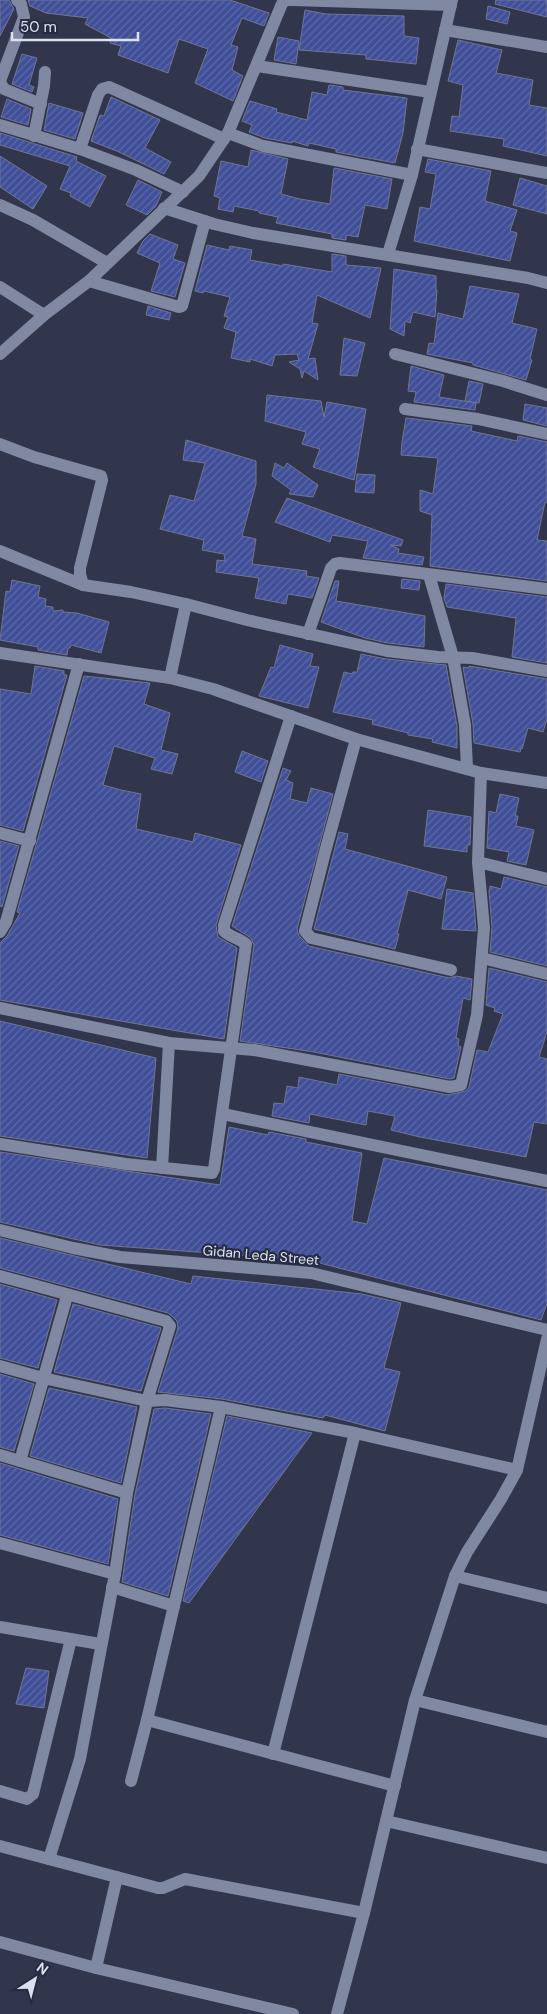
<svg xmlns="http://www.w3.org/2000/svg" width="547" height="2014" font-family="'DM Sans',sans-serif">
<defs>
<pattern id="building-hatch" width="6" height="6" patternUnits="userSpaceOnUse" patternTransform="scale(1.25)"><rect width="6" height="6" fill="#414f99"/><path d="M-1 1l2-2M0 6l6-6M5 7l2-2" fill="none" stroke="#5c68a8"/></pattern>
</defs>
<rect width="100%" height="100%" fill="#31364d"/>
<g fill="url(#building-hatch)" stroke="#6f7691">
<polygon points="0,0 9,0 14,9 0,36"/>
<polygon points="28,0 230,0 269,13 264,26 242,18 231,45 238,47 232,70 243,76 233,101 195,83 208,49 179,39 168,73 118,55 121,46 110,43 111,38 85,24 88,18 46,13 30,6"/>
<polygon points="496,0 547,0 547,17 495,4"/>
<polygon points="488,6 510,12 507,24 486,19"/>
<polygon points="305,10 326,14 404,16 404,36 419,38 416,64 366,59 366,55 299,50"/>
<polygon points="278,37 299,41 296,64 274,60"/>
<polygon points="458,40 502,50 496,73 533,80 529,105 547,108 547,156 503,146 504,139 450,131 452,116 459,117 463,85 448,81"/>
<polygon points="22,54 37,58 29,85 34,87 32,92 12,84"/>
<polygon points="329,85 343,87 343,90 407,98 403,133 395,163 336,152 336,149 309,143 308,146 292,141 292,143 265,138 249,132 252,125 242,121 250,101 277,109 276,112 307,120 312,92 327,95"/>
<polygon points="111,97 160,120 145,148 171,162 164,174 119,152 91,141 100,115 104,116"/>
<polygon points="7,99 31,109 28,125 1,117"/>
<polygon points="49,103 83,113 75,139 44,130"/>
<polygon points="0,133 77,157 76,161 106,176 90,207 70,196 71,193 60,189 70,166 0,145"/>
<polygon points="251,150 288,159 281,194 300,199 330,204 334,168 392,179 387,209 365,205 358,237 346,235 346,240 332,238 332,234 276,223 278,217 259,213 259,211 234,206 233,212 218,209 220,198 214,196 221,161 248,167"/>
<polygon points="0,156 47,186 33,209 0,187"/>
<polygon points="428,159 491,171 485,201 517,210 510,231 517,233 510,261 414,241 420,207 430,209 436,174 425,172"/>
<polygon points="520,178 547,186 547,214 513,205"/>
<polygon points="138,180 162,192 156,206 147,215 126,205"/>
<polygon points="150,234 178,245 173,259 185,263 175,297 151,291 160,263 137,253 143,241"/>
<polygon points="207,245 229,250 230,246 252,250 250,260 283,266 283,264 332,272 332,254 346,256 346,265 381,268 370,318 317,295 312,323 318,324 308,359 315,358 318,380 304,371 302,378 300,369 289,362 299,360 297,354 275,355 272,366 250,359 250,362 231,358 236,332 224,328 228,317 224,316 230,297 204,291 203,293 195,291"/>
<polygon points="394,269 436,276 436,290 437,290 435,317 413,312 410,323 405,321 404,336 390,329"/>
<polygon points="470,286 519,294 512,323 537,329 530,359 532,360 526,380 473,365 473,363 427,354 429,343 434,344 438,313 463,319"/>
<polygon points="148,306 171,313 169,320 146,315"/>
<polygon points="344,338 365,343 357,376 340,375"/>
<polygon points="411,366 444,375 439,397 476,403 475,410 414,402 416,392 408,391"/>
<polygon points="469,381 483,384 479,403 465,401"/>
<polygon points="267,395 321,401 324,417 327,402 366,409 354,480 313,467 320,449 302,444 306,432 265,421"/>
<polygon points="525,404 547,408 547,426 523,420"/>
<polygon points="406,418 472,426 471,431 517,441 518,436 547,442 547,503 545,502 537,540 547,541 547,581 430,566 432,515 420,511 420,490 433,494 438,458 401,455 402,442"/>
<polygon points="186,440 256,461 256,484 242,536 256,539 252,564 307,571 306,576 319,578 312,598 288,594 286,604 255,598 259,578 216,572 217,560 225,561 224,554 202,550 204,540 160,529 170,495 194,501 205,463 183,460"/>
<polygon points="275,463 284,468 287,463 318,485 313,497 289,494 291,490 272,476"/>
<polygon points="357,474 375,475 374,493 355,492"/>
<polygon points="287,498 403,540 401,546 390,545 399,549 398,553 424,557 422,565 363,558 368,541 332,535 330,542 275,522"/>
<polygon points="402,579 420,581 419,590 401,588"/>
<polygon points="12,580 40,586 38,597 46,599 45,606 53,607 53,611 63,610 63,612 77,613 109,622 101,653 71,645 70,648 68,648 67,655 38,650 38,647 0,640 6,591 10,592"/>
<polygon points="335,581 339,581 336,601 425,616 424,647 388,643 365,638 321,622"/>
<polygon points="446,584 547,597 547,663 512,657 516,618 447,607 444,598"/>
<polygon points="280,645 313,654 310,666 319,667 308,708 259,696 271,667 274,668"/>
<polygon points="361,654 386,659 446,665 457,726 457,748 432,742 433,739 408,735 408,733 372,724 373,720 333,712 344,672 352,674 353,672 357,672"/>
<polygon points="35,666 64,671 64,675 67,675 23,831 0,825 0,689 31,694"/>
<polygon points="469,666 547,679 547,719 543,732 528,728 522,749 521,748 520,752 474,743 473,724 463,667 469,668"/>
<polygon points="84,676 150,683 144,704 170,713 161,750 178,754 172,774 151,769 155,758 114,746 103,785 121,790 141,794 136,829 193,842 195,833 241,845 216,925 218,937 237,948 224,1039 0,1000 0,943 7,936 20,913 17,912"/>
<polygon points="242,751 268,761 261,782 235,772"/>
<polygon points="283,768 291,771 286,780 293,783 290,799 307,803 311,788 333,794 297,929 299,936 309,946 449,978 456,976 472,979 470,1000 463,998 456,1038 459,1039 458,1046 461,1047 454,1078 450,1079 314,1052 240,1041 254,945 251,938 232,926"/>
<polygon points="500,794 519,798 515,816 518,816 516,826 534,830 526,865 507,861 509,852 487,848 489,811 496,813"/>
<polygon points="428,810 471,817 470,845 467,845 467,852 424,846"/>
<polygon points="339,832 348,834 345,849 447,877 441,899 408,890 397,934 399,934 395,949 314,929"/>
<polygon points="0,841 19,846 2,907 0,906"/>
<polygon points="504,877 547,887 547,966 490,952 492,927 489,891 490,886 501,889"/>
<polygon points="447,889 473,893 476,931 442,929"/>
<polygon points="489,968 547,982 547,1032 539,1057 547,1059 547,1124 534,1122 526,1157 420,1137 391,1130 395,1116 368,1111 366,1125 310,1114 309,1123 272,1116 274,1103 284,1104 287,1086 298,1088 299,1077 337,1085 339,1074 448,1095 466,1091 469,1087 477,1050 488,1052 503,1014 494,1011 495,1008 486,1005"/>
<polygon points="0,1021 156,1058 147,1158 0,1136"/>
<polygon points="229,1127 268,1135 269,1132 306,1139 306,1142 362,1153 352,1221 367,1224 384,1158 547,1190 547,1303 541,1320 308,1260 100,1245 0,1222 0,1152 220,1185"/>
<polygon points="0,1238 191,1284 193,1276 362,1294 401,1303 384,1368 400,1372 385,1431 325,1415 323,1418 222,1399 158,1392 178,1328 177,1321 172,1316 168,1313 0,1268"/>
<polygon points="0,1284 57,1300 38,1368 0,1358"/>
<polygon points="73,1304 161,1328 141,1391 54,1372"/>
<polygon points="0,1374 34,1384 14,1451 0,1447"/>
<polygon points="49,1388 137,1407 121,1483 30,1456"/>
<polygon points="165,1408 211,1414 168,1596 122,1582 135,1494 154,1409"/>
<polygon points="227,1416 312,1433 189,1603 183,1601"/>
<polygon points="0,1463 118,1499 108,1564 0,1535"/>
<polygon points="26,1668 49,1671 44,1708 16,1704"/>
</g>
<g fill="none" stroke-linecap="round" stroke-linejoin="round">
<g stroke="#8088a2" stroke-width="12">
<polyline points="293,0 451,5"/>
<polyline points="445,30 547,47"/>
<polyline points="257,66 430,92"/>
<polyline points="0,81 24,17 21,4 17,0"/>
<polyline points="0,82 4,89 41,104"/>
<polyline points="0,125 80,149 136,170 183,192"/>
<polyline points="228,133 263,146 412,175"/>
<polyline points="34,136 44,86 45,72"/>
<polyline points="80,149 98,95 102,89 109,87 224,139"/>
<polyline points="417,149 547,173"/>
<polyline points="0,205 33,220 107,263"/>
<polyline points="164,208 214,224 253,233 528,278 547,283"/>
<polyline points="388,254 412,175 452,0"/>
<polyline points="89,281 179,307 182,306 205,221"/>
<polyline points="0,287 44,315"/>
<polyline points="0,354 44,315 89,281 199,176 228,133 281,6 284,0 291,0"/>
<polyline points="395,354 503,381 547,395"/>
<polyline points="405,409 478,419 547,434"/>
<polyline points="0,444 34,457 101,476 102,480 80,568 80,574 83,585"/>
<polyline points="0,551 83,585 131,592 186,604 247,620 387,651 438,657 472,658 547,671"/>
<polyline points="429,575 453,657 465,725 467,769"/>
<polyline points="308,634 331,568 335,564 340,563 547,589"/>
<polyline points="0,653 170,678 213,689 356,739 481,773 547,783"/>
<polyline points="170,678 186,604"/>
<polyline points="356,739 325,852 305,931 311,938 451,970"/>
<polyline points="0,833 30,841"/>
<polyline points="478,862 547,879"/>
<polyline points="0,932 6,922 79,664"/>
<polyline points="482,958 547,974"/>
<polyline points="0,1008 169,1043 254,1050 450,1087 461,1085 477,1015 484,928 478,862 481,773"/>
<polyline points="223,1114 547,1181"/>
<path d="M0,1144l126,20 86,9 2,-4 32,-225c-7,-6 -16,-7 -22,-13v-6l67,-209"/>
<polyline points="162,1168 169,1043"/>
<polyline points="0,1230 73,1248 120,1257 311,1273 547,1330"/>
<polyline points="0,1276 166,1321 170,1326 147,1401 127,1493 115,1574 80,1759 49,1859"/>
<polyline points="0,1366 43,1378 147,1401 165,1400 221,1407 355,1433 517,1470"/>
<polyline points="0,1455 127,1493"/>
<polyline points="20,1461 67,1296"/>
<polyline points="0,1543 115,1574"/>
<polyline points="455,1576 547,1598"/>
<polyline points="112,1587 174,1606"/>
<polyline points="0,1627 100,1644"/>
<polyline points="415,1700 547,1732"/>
<polyline points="147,1720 395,1786"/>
<polyline points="273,1754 355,1433"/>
<polyline points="131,1781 147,1720 221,1407"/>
<polyline points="0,1791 27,1799 33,1794 71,1639"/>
<polyline points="386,1821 547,1858"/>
<polyline points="0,1846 158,1888 163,1888 185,1879 364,1913"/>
<polyline points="0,1942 96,1968 293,2014"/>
<polyline points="96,1968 117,1877"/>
<polyline points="337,2014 364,1913 415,1700 455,1576 467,1552 501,1499 517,1470 547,1339"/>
</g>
</g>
<g text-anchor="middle" stroke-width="4.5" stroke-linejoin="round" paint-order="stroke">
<g font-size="14" fill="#dce1ef" stroke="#272c43">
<text transform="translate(261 1255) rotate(5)" y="5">Gidan Leda Street</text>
</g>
</g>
<g transform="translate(35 1979) rotate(36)" stroke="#272c43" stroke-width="4" paint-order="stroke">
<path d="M0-4L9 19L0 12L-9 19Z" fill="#dce1ef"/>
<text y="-8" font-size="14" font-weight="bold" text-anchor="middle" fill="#dce1ef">N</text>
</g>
<path d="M12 32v8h126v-8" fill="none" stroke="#dce1ef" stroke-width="2.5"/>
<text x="20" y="32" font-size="15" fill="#dce1ef" stroke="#272c43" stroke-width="4" paint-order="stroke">50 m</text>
</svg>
